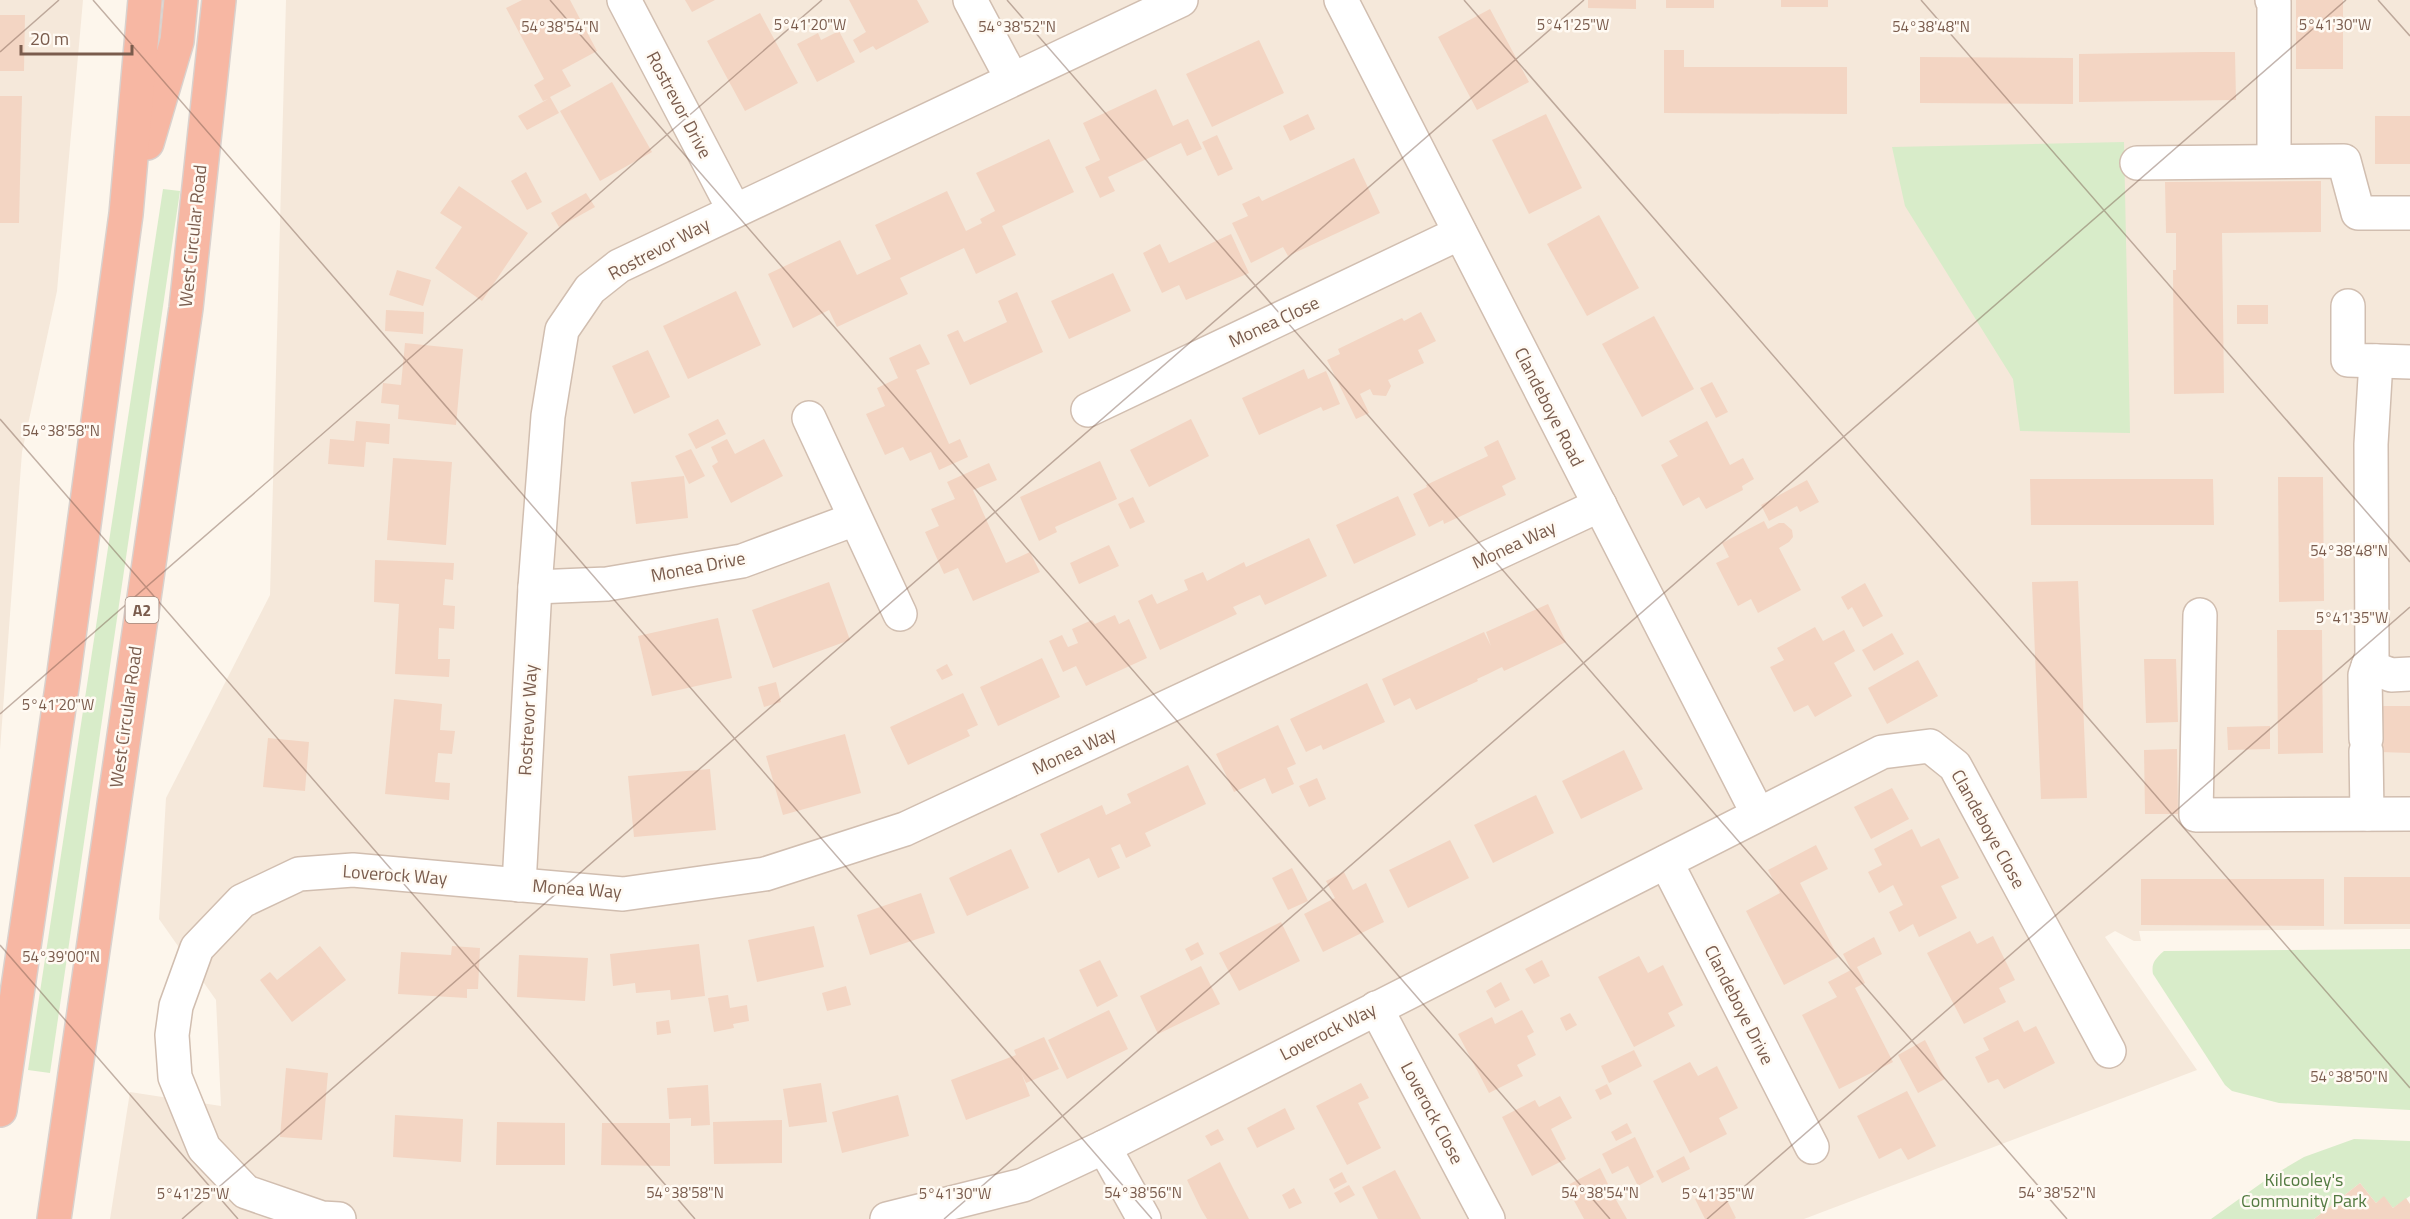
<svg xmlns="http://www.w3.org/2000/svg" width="2410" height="1219" font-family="'Titillium Web',sans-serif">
<rect width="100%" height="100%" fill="#fdf6ec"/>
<g fill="#f5e8da">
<polygon points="0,0 83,0 57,291 22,452 0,750"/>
<polygon points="286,0 2410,0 2410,929 2139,931 2141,941 2134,941 2115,931 2105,937 2197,1070 1804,1219 110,1219 130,1092 221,1106 216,1000 159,919 166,798 270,595"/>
</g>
<g fill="#d8ecc9">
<polygon points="2124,142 2130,433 2020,431 2013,379 1905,206 1892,147"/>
<polygon points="163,189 180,191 50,1073 28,1070"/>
<path d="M2410,949v161l-131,-7 -47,-12 -7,-6 -72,-111c-2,-11 2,-15 11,-23z"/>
<polygon points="2354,1139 2410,1141 2410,1196 2393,1208 2384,1197 2376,1203 2360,1183 2314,1219 2211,1219 2270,1177 2304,1157"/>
</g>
<g fill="#f3d5c3">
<polygon points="522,0 570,0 597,51 562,70 571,86 550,97 559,113 527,130 518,116 548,99 543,101 534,85 544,79 506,8"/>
<polygon points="685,0 715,0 692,12"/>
<polygon points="849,0 917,0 929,22 876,50 873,46 860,53 853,40 866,32"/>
<polygon points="1588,0 1636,0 1636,9 1588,8"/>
<rect x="1666" y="0" width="48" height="8"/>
<rect x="1781" y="0" width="47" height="7"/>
<rect x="2296" y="0" width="47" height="69"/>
<polygon points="1490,9 1529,82 1477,110 1438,37"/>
<polygon points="760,13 798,83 745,111 707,41"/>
<polygon points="0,15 25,15 24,71 0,71"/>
<polygon points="839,31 855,62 817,82 797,44 818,33 821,40"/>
<polygon points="1259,40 1284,93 1212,127 1186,74"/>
<polygon points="1664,50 1684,50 1684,67 1847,67 1847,114 1664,113"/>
<polygon points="2204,52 2235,52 2236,100 2079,102 2079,54"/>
<polygon points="1920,57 2073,58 2073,104 1920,103"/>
<polygon points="612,82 652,152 600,181 560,111"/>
<polygon points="1156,89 1173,126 1188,119 1202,149 1187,156 1181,143 1108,177 1115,191 1100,198 1085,167 1100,160 1083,123"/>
<polygon points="0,96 22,96 19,223 0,223"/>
<polygon points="1308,114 1315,129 1290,141 1283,126"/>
<polygon points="1546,114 1582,188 1529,214 1492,140"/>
<rect x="2375" y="116" width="35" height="48"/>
<polygon points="1217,135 1233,169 1218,176 1202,142"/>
<polygon points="1049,139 1074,192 1002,226 1016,255 976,274 964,248 900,278 908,294 837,327 829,310 793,328 768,274 840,240 857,275 891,259 875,225 947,191 966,231 982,223 980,219 995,211 976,173"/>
<polygon points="1354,158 1380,213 1288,256 1283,247 1251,263 1232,223 1248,216 1242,204 1259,196 1262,201"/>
<polygon points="526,172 542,202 527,210 511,181"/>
<polygon points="2321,181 2321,232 2222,233 2224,393 2174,394 2173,270 2176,270 2176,233 2166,233 2165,182"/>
<polygon points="459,186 528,233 482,301 435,268 462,227 440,213"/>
<polygon points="586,193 595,207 559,227 551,213"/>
<polygon points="1599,215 1639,288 1587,316 1547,244"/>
<polygon points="1231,234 1249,273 1186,300 1179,285 1162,293 1143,253 1160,244 1169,263"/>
<polygon points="397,270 431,280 423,306 389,295"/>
<polygon points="1113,273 1131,311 1069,339 1051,301"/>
<polygon points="736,291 761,345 688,379 663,326"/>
<polygon points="1017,292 1043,352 970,385 947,335 958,330 964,342 1007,322 998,301"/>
<rect x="2237" y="305" width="31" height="19"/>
<polygon points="386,310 424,312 423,334 385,331"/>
<polygon points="1421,312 1436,341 1418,350 1424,363 1388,380 1391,386 1386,396 1373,395 1370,389 1360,394 1369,413 1356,419 1327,360 1340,354 1338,349 1402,318 1404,321"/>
<polygon points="1654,316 1694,389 1642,417 1602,344"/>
<polygon points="405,343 463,349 456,425 398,419 399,405 381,403 383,383 401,385"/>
<polygon points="920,344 930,364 916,370 949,444 960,439 968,457 939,470 931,452 910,461 903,447 885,455 866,414 885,406 877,388 898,378 889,358"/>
<polygon points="648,350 670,397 634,414 612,366"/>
<polygon points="1304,369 1308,379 1326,371 1340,404 1323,411 1321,407 1259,435 1242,398"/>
<polygon points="1712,382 1728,412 1716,418 1700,388"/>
<polygon points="718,419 726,434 696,449 688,434"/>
<polygon points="1191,419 1209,456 1149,487 1130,450"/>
<polygon points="356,421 390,424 389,444 366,442 364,467 328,464 330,439 354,441"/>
<polygon points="1707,421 1730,465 1743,458 1754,479 1742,486 1743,490 1706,509 1699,497 1683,506 1661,465 1678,456 1669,441"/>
<polygon points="727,439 735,454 764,439 783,476 731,503 712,466 718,462 711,447"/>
<polygon points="1498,440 1516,479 1502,486 1506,495 1444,524 1443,520 1429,527 1413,494 1427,487 1426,485 1488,456 1484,447"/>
<polygon points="691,449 705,476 689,484 675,456"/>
<polygon points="393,458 452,462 446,545 387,540"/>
<polygon points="1100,461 1117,499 1055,527 1057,532 1039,541 1020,497"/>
<polygon points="989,463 997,480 973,490 990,528 1006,563 1030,552 1040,572 973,601 958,568 944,574 925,532 939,526 931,509 955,499 947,482"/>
<polygon points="684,476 688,518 636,524 631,482"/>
<polygon points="2278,477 2323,477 2324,601 2279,602"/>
<polygon points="2030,479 2213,479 2214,525 2031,525"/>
<polygon points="1807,480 1819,502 1800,512 1797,506 1769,521 1761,505"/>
<polygon points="1398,496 1416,535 1354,564 1336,525"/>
<polygon points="1133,497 1145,522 1130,529 1118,504"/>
<polygon points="1764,521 1768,529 1779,523 1784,523 1792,530 1793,537 1789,542 1779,548 1801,590 1758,613 1751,599 1738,606 1716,563 1729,557 1722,543"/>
<polygon points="1309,538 1327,576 1265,605 1260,595 1233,607 1237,614 1160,650 1138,601 1152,594 1157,604 1188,590 1184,580 1203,572 1207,581 1244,562 1246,567"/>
<polygon points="1109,545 1119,566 1079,584 1070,563"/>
<polygon points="375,560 454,563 453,580 445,579 443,605 455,606 454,629 439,628 438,659 450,659 449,677 395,674 399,604 374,602"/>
<polygon points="2078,581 2087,798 2041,799 2032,582"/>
<polygon points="829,582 850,640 773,668 752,610"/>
<polygon points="1865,583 1883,616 1863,627 1852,607 1848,610 1841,597"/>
<polygon points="1548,604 1566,642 1504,671 1502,667 1488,674 1477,679 1478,681 1416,710 1410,698 1394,706 1382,679 1484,632 1491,646 1486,632"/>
<polygon points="1115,615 1119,624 1129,619 1147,658 1086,686 1076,666 1063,672 1049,641 1062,635 1068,647 1078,643 1072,629 1092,620 1095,624"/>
<polygon points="718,618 732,678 652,696 638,636"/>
<polygon points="1815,627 1823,641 1844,630 1855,651 1834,663 1852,696 1815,717 1808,705 1794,712 1770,667 1784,660 1777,648"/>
<polygon points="2277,630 2322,630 2323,753 2278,754"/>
<polygon points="1892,633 1904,654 1874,671 1862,650"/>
<polygon points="1042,658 1060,697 998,726 980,687"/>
<polygon points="2144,659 2176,659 2178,722 2146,723"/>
<polygon points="1918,660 1938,696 1887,724 1868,688"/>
<polygon points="947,664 953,675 942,680 936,670"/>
<polygon points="776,682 781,702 764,707 758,687"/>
<polygon points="1367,683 1385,722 1323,750 1321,745 1306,752 1290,719"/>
<polygon points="963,693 978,725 967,730 970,736 908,765 890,727"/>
<polygon points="394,699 442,704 440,730 455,731 452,754 438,753 435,782 450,783 449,800 385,794"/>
<polygon points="2380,706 2410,706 2410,753 2380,752"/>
<polygon points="1278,725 1296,764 1287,768 1294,784 1272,794 1265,778 1234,792 1216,754"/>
<polygon points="2270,726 2270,749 2228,750 2227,727"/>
<polygon points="845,734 861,793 783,815 766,756"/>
<polygon points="268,738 309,742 305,791 263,787"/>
<polygon points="2177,749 2178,814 2145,814 2144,750"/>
<polygon points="1624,750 1643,789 1581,819 1562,781"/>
<polygon points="1188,765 1206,804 1145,833 1151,846 1126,858 1120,844 1111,848 1120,868 1098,878 1089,858 1058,873 1040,834 1102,805 1106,815 1131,803 1127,794"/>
<polygon points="710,769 716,830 634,837 628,776"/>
<polygon points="1317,778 1326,799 1309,807 1299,786"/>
<polygon points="1892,788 1909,819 1871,839 1854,807"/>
<polygon points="1536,795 1554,833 1493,863 1474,825"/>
<polygon points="1912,829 1921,847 1939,838 1959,878 1941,886 1957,918 1919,937 1913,924 1899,932 1889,912 1903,905 1893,885 1879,893 1868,872 1882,865 1874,849"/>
<polygon points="1450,840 1469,878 1408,908 1389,870"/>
<polygon points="1816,845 1828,869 1800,883 1838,957 1784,985 1746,911 1780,893 1768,870"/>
<polygon points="1011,849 1029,888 967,916 949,878"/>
<polygon points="1292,868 1308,901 1288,910 1272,878"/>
<polygon points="1344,872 1353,890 1366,883 1384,922 1323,952 1304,914 1335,898 1326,881"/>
<rect x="2344" y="877" width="66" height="47"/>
<polygon points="2141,879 2324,879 2324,926 2141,925"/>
<polygon points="921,893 935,933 870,955 857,915"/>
<polygon points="1281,922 1300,961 1239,991 1219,953"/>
<polygon points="814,926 824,967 757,982 748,940"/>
<polygon points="1970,931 1977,944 1993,936 2015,980 1999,988 2006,1002 1964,1024 1927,953"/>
<polygon points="1874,937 1882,954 1857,967 1865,983 1855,988 1893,1062 1839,1089 1802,1015 1837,997 1828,982 1851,970 1843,954"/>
<polygon points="1198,942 1204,954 1191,961 1185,949"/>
<polygon points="699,944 705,996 671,1000 670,990 636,993 635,983 613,986 610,954"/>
<polygon points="320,946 346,980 292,1022 260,980 270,972 277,980"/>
<polygon points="452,946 480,948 478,989 467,989 467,998 398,994 401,952 451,955"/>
<polygon points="519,955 588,958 585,1001 517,997"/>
<polygon points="1639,956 1648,973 1663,965 1683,1005 1668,1013 1675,1026 1634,1047 1598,977"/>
<polygon points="1100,960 1118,996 1097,1007 1079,970"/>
<polygon points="1542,960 1550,976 1534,984 1525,969"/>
<polygon points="1201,966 1220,1004 1158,1034 1140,996"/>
<polygon points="1501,982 1510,1000 1495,1008 1486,991"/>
<polygon points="846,986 851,1005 827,1011 822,993"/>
<polygon points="728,995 730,1008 747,1005 749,1021 733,1024 734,1028 714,1032 708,998"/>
<polygon points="1109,1010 1128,1049 1067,1079 1048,1040"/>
<polygon points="1522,1010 1534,1032 1527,1036 1536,1055 1517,1065 1523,1076 1489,1093 1458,1034 1492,1017 1495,1024"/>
<polygon points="1570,1013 1577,1025 1566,1031 1560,1018"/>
<polygon points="669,1020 671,1033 657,1035 656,1022"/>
<polygon points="2018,1020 2024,1032 2036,1026 2055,1063 2004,1089 1998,1079 1988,1083 1975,1057 1989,1050 1983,1038"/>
<polygon points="1044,1037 1059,1069 1026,1083 1021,1072 1030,1096 966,1120 951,1080 1016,1055 1014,1050"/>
<polygon points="1925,1040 1945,1079 1918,1093 1898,1055"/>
<polygon points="1634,1050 1642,1066 1609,1083 1601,1066"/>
<polygon points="1690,1062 1698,1076 1717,1066 1738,1108 1719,1118 1727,1134 1690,1153 1653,1081"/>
<polygon points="286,1068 328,1073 322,1140 280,1137"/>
<polygon points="821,1083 827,1122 789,1127 783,1089"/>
<polygon points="1361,1083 1369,1098 1358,1103 1381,1148 1347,1165 1316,1106"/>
<polygon points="1607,1084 1612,1094 1600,1100 1595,1090"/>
<polygon points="708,1085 710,1125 691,1126 691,1118 669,1119 667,1088"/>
<polygon points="1907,1091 1936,1146 1908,1160 1901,1148 1879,1159 1857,1116"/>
<polygon points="898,1095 909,1136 842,1153 832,1112"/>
<polygon points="1560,1096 1572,1118 1551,1129 1566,1159 1532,1176 1502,1117 1535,1100 1539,1107"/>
<polygon points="1285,1108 1295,1129 1257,1148 1247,1128"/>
<polygon points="395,1115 463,1119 461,1162 393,1157"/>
<polygon points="782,1120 782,1163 714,1164 713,1122"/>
<polygon points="497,1122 565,1123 565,1165 496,1165"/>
<polygon points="602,1123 670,1123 670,1166 601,1165"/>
<polygon points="1627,1123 1632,1133 1616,1141 1611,1132"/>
<polygon points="1218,1129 1224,1140 1211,1146 1205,1136"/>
<polygon points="1635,1137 1654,1177 1638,1186 1628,1166 1612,1174 1602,1154"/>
<polygon points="1684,1156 1690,1169 1662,1183 1656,1171"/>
<polygon points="1220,1162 1235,1192 1249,1219 1207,1219 1201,1209 1187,1180"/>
<polygon points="1600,1168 1615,1198 1627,1219 1584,1219 1566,1186"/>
<polygon points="1395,1170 1411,1200 1421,1219 1378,1219 1362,1187"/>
<polygon points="1342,1172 1347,1182 1334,1189 1329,1179"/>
<polygon points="2360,1183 2376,1203 2384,1196 2393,1208 2406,1198 2410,1204 2410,1219 2314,1219"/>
<polygon points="1349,1185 1355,1195 1340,1203 1334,1193"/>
<polygon points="1720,1186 1736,1218 1734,1219 1705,1219 1695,1199"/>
<polygon points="1294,1188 1302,1203 1289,1209 1282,1195"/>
</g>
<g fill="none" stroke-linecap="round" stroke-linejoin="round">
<defs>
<g id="minor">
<polyline points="624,0 734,210"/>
<polyline points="970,0 1012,79"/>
<polyline points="1341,0 1758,814"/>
<polyline points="2272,0 2274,2 2274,161"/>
<polyline points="2137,163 2344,161 2358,213 2410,213"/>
<polyline points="2348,306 2348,360 2410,362"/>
<polyline points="1088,410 1460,233"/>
<polyline points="809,418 900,614"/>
<polyline points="535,587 607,584 742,561 855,519"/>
<polyline points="2200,615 2196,815 2410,814"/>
<polyline points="2368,666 2391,675 2410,674"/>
<polyline points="2366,739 2365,675 2372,656 2371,444 2376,361"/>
<polyline points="2366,751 2367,814"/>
<polyline points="1666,862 1812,1147"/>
<polyline points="519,885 535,587 548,416 562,330 590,289 619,266 1181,0"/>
<polyline points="1376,1008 1488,1219"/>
<polyline points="1104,1147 1144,1219"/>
<polyline points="339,1219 322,1218 246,1192 204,1148 175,1077 172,1035 176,1006 197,948 242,901 299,874 353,870 623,894 765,874 905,829 1600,505"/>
<polyline points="887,1219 1023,1185 1104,1147 1882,752 1930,746 1955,766 2109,1051"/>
</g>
<g id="highway">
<polyline points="147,143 177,41 181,0"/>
<polyline points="0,1110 63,680 126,214 145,0"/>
<polyline points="54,1219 186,308 219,0"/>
</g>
</defs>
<use href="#minor" stroke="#d1beb0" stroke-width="36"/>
<use href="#highway" stroke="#dad1cd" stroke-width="36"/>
<use href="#minor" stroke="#fff" stroke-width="33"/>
<use href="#highway" stroke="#f7b7a3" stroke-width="33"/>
</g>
<path fill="none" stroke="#7a5c4d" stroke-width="1.5" stroke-opacity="0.45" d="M93,0l1059,1219M550,0l1060,1219M1007,0l1060,1219M1464,0l946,1088M1921,0l489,562M2378,0l32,36M0,52l59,-52M0,419l695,800M0,714l822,-714M0,945l238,274M182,1219l1402,-1219M944,1219l1402,-1219M1707,1219l703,-612"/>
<g text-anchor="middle" stroke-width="5" stroke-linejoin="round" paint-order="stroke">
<rect fill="#fffaf3" stroke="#a28b7f" stroke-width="1.5" x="125.5" y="597" width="33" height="26" rx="4.5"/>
<g font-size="16" font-weight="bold" fill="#7a5c4d">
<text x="142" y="616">A2</text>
</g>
<g font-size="18" fill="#7a5c4d" stroke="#fffaf3">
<text transform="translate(679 105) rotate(62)" y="6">Rostrevor Drive</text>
<text transform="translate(193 236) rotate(-84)" y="6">West Circular Road</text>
<text transform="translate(659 249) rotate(-28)" y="6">Rostrevor Way</text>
<text transform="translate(1274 322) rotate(-25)" y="6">Monea Close</text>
<text transform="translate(1549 407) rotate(63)" y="6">Clandeboye Road</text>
<text transform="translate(1514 545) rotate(-25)" y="6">Monea Way</text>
<text transform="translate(698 567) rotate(-11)" y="6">Monea Drive</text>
<text transform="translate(126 717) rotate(-82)" y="6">West Circular Road</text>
<text transform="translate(528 720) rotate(-87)" y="6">Rostrevor Way</text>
<text transform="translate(1074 751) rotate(-25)" y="6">Monea Way</text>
<text transform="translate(1988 829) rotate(61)" y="6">Clandeboye Close</text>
<text transform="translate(395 875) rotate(4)" y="6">Loverock Way</text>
<text transform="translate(577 889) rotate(4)" y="6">Monea Way</text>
<text transform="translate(1739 1005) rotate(63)" y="6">Clandeboye Drive</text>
<text transform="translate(1328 1032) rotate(-27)" y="6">Loverock Way</text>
<text transform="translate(1432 1113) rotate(62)" y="6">Loverock Close</text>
</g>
<g font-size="18" fill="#537a41" stroke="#fffaf3">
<text x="2304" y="1186">Kilcooley's<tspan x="2304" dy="21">Community Park</tspan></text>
</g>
</g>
<g font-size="15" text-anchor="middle" fill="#7a5c4d" stroke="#fffaf3" stroke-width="5" stroke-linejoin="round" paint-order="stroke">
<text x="810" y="30">5°41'20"W</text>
<text x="1573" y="30">5°41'25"W</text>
<text x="2335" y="30">5°41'30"W</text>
<text x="560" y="32">54°38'54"N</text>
<text x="1017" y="32">54°38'52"N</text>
<text x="1931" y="32">54°38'48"N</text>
<text x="61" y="436">54°38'58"N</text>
<text x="2349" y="556">54°38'48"N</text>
<text x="2352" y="623">5°41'35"W</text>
<text x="58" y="710">5°41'20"W</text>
<text x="61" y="962">54°39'00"N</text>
<text x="2349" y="1082">54°38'50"N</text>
<text x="685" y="1198">54°38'58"N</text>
<text x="1143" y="1198">54°38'56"N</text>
<text x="1600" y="1198">54°38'54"N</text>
<text x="2057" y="1198">54°38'52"N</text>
<text x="193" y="1199">5°41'25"W</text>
<text x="955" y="1199">5°41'30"W</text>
<text x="1718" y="1199">5°41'35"W</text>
</g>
<path d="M21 45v9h111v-9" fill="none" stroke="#7a5c4d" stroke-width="3"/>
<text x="30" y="45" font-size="18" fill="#7a5c4d" stroke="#fffaf3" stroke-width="4.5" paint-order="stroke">20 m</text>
</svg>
